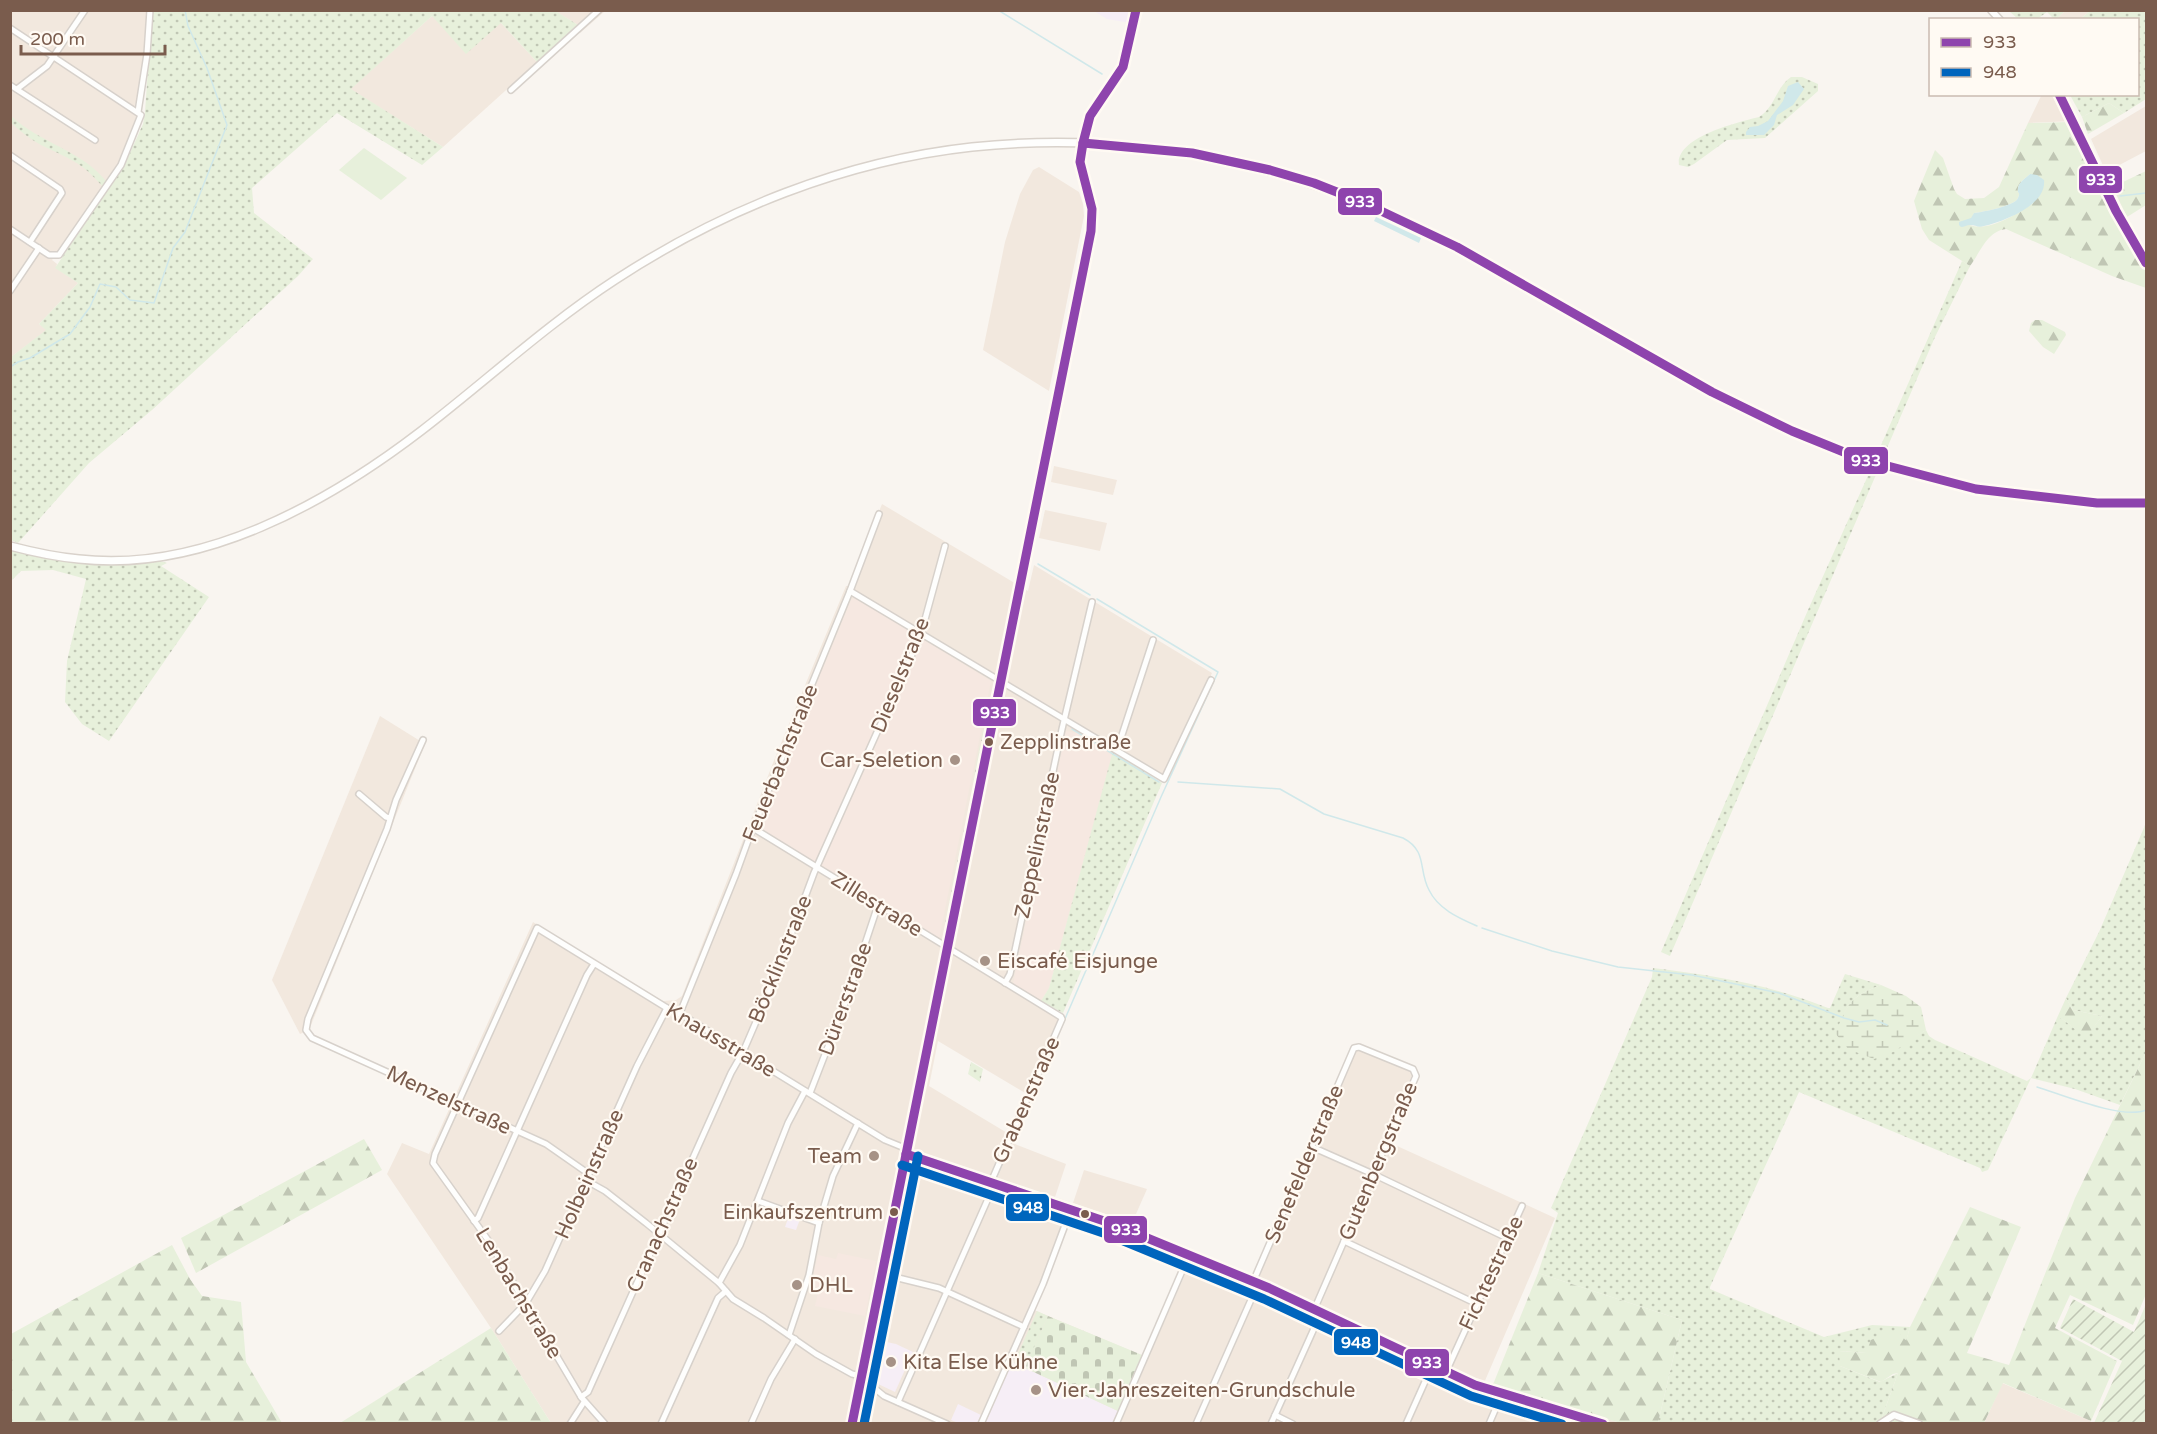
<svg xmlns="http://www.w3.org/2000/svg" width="2157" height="1434" font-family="'Varela Round',sans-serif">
<defs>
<pattern id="grass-dots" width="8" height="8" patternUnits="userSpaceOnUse" patternTransform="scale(1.5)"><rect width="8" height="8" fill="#e7f0db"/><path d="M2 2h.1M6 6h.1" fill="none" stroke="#c0c6b4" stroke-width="1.8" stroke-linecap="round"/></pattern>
<pattern id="forest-firs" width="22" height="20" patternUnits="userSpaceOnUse" patternTransform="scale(1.5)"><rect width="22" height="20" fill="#e7f0db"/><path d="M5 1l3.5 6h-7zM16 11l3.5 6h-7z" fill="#c0c6b4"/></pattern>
<pattern id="wetland-marsh" width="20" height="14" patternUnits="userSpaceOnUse" patternTransform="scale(1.5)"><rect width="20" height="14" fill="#e7f0db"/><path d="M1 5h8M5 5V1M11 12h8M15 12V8" fill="none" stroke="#c0c6b4"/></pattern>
<pattern id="cemetery-stones" width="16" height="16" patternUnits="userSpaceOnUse" patternTransform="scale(1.5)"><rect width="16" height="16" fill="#e7f0db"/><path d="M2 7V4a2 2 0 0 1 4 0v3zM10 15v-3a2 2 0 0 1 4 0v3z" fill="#c0c6b4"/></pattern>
<pattern id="garden-furrows" width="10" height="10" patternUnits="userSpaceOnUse" patternTransform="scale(1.5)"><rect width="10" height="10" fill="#e7f0db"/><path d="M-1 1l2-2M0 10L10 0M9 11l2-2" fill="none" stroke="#c0c6b4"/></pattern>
</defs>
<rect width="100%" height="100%" fill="#f9f5f0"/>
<g fill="#f2e8de">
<polygon points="11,11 148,11 144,59 135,107 138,117 120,162 52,260 57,264 56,268 78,283 39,324 47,330 11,357"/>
<polygon points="555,11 605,11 580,33 578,25"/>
<polygon points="2065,11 2090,11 2080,19 2055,20"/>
<polygon points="432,16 501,23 537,62 443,147 350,89"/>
<polygon points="2042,94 2061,95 2076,121 2028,123"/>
<polygon points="2146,106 2146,151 2106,172 2091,139"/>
<polygon points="1039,167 1079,192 1083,204 1084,216 1049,391 983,350 1005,242 1020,194 1033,170"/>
<polygon points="1054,466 1117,480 1113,495 1051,482"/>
<polygon points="882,504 1028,591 1034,565 1212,673 1165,774 1161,775 1115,746 1049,988 1041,1001 1043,1008 1061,1020 1027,1094 938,1041 929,1086 1009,1134 1015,1144 1066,1164 1055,1197 1070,1202 1050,1258 1029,1308 1148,1358 1191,1261 1250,1287 1316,1145 1357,1049 1413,1073 1384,1140 1555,1218 1484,1383 1492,1387 1621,1423 551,1423 491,1328 387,1174 402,1143 429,1154 533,922 663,1001 676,1000 682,996 775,758 846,586 849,586"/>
<polygon points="1045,510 1107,523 1100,551 1039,538"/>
<polygon points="380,716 425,744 309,1030 300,1034 272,980"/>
<polygon points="1084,1170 1147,1189 1132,1223 1073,1203"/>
<polygon points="2002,1383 2091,1421 2089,1424 1984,1424"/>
</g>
<g fill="#f6e8e1">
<polygon points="855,598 991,681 939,939 761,829 759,824 851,600"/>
<polygon points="1066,731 1077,733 1112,755 1049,988 1041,1001 1013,984"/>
<polygon points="838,1253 876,1261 865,1316 815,1306 819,1288 814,1286 815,1282 812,1281 818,1255 836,1259"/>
</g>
<g fill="#f6eef6">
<polygon points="1094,11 1133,11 1131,23 1107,19"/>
<polygon points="789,1216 800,1219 796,1230 785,1227"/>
<polygon points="877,1340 896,1344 913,1352 895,1392 874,1382 877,1376 870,1373"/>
<polygon points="1012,1362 1118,1411 1112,1423 985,1424"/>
<polygon points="958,1404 981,1415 977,1423 958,1423 951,1420"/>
</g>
<g fill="url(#grass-dots)">
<polygon points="554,10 578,25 537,62 501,23 466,54 432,16 351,89 443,147 422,165 337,113 252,188 254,213 313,259 298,276 152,410 89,463 18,543 11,540 11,357 46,330 39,324 78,283 55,268 125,164 143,124 145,112 152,11"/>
<polygon points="2009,11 2065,11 2055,20 2047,12 2037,19 2018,19"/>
<polygon points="2090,11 2146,11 2146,99 2124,113 2109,103 2082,117 2070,95 2138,94 2138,20 2080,19"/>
<path d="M1791,77h11l16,7v7l-53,47 -38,2 -33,24 -6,3 -9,-2c-4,-28 60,-43 80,-48 16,-10 17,-30 32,-40z"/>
<path d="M11,116c29,27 70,34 95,65l-4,5c-21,-25 -33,-27 -61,-41 -11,-6 -21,-14 -30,-22z"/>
<polygon points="1962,261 1970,266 1935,337 1884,455 1878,452"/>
<polygon points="1870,471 1882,474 1877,474 1875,477 1670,956 1661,952 1808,610"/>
<path d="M11,550c27,6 54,12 82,13 20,0 59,-7 74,0l-6,3 48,31 -100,144 -27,-17 -17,-22 2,-41 19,-82 -33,-9 -32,1 -10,10z"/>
<polygon points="988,707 993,708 986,741 981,741"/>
<polygon points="980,745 985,747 978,783 973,782"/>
<polygon points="1113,751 1162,783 1063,1013 1041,1001 1049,988"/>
<path d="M2146,823v229l-26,53 -45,-16 -44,-11 -43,92 -6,2 -2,-4 -181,-76 -89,195v2l114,48 48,-12 38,2 -4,15 -40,11 -26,-2v15l40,16 18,-9 -18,50h-222l24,-103 -144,-47 20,-60 -7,-5 101,-231 1,-9c60,7 118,17 175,40h2l15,-34 36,11c-32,12 -32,18 -45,48l75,6 15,-9 3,6 6,4 92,41 4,-3 26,-60h4l25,19 16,-21 -29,-6 -7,-12 33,-66z"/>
<polygon points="964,829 969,832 957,887 952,886"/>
<polygon points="952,888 957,889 947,931 945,923"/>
<polygon points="971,1062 983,1069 980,1082 968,1074"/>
<polygon points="1037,1311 1048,1316 1025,1368 1014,1363"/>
</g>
<g fill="url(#forest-firs)" fill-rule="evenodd">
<polygon points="2109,103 2124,113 2088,134 2082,117"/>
<path d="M2070,122l42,88 18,34 16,24v20l-34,-12 -106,-47c-19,2 -26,24 -36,37l-41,-26 -7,-11 -8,-28 21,-51 8,8 11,31 3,5 8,5 19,-1 15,-11 29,-64zM2030,174l3,29c-16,11 -44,29 -63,22l4,-12c9,-1 41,-7 44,-15 3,-8 -1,-2 0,-10 1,-6 8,-10 12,-14z"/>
<polygon points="2146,171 2146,205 2127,217 2115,192 2123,182"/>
<polygon points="2035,320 2042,320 2065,332 2066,335 2054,354 2043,347 2029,331 2031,323"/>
<polygon points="2066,998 2073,1010 2102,1016 2086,1038 2061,1018 2057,1018"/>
<polygon points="2146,1052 2146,1294 2133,1325 2070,1295 2055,1328 2117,1361 2091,1421 2003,1383 1984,1423 1880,1423 1898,1373 1893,1374 1881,1382 1840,1366 1839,1351 1866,1353 1871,1340 1888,1332 1899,1332 1906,1341 1910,1327 1970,1207 2021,1227 1967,1353 2009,1365 2075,1198"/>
<polygon points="364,1139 382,1170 196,1273 181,1238"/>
<polygon points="172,1245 190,1279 202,1296 241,1302 246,1362 282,1423 11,1423 11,1334"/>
<polygon points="1538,1273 1682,1320 1658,1423 1621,1423 1492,1387"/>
<polygon points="491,1328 551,1423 340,1423"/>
</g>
<path fill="url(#wetland-marsh)" d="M1881,985l25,11 15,11 5,23 -33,22 -19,7 -26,-10 -13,-16c14,-30 14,-36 46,-48z"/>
<polygon fill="url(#cemetery-stones)" points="1048,1316 1142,1355 1118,1411 1025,1368"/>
<polygon fill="url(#garden-furrows)" points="2073,1299 2134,1332 2146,1304 2146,1423 2094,1423 2122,1361 2060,1328"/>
<polygon fill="#e7f0db" points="364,148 407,178 381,200 339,170"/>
<g fill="#d0e8ea">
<polygon points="1798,82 1804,89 1793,105 1777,115 1774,125 1764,135 1746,135 1746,132 1750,127 1758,126 1768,121 1783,101 1788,86"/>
<path d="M2030,174l7,1 7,5c3,25 -40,41 -60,46 -6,2 -8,-1 -14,-1 -3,0 -6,2 -9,2l-2,-2v-3l12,-4 3,-5c9,-1 41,-7 44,-15 3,-8 -1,-2 0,-10 1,-6 8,-10 12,-14z"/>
<polygon points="1376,217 1421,238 1419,243 1374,221"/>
</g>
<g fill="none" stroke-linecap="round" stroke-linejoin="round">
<g stroke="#d0e8ea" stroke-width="1.5">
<polyline points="998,10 1102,74"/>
<polyline points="2120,196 2146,193"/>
<polyline points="10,367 18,362 30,358 70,334 90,307 100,284 116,287 130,300 154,303 173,248 185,232 227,125 207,68 188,26 185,10"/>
<polyline points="1038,564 1090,595"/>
<polyline points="1072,729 1159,782"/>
<path d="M1178,782l102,7 44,25 79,24c25,13 15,32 26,52 9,19 30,28 48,36"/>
<polyline points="1482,928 1552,951 1618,967 1692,975 1779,993 1844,1018 1859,1022 1875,1020 1887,1025"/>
<path d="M2037,1087c26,8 86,33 109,23"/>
<polyline points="997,1176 1161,797 1218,672 1097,599"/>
</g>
<defs>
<g id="minor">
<polyline points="10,28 141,115 121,165 59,255 49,255 10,229"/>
<polyline points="10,85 95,140"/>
<polyline points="17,89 47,66 85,10"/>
<polyline points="511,90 599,10"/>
<polyline points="138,112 147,54 150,10"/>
<polyline points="10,155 60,189 62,193 30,242"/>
<polyline points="10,291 39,248"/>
<polyline points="850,591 1164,779 1211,680"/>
<polyline points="423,740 396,800 387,829 308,1019 306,1030 312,1038 546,1144 589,1174"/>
<polyline points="1116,749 1120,741 1153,640"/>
<polyline points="359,794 386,817 390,818"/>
<polyline points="753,828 1061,1017 1062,1019 991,1182"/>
<polyline points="1005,983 1010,974 1062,729 1092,602"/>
<polyline points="680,1013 736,874 749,838 850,591 879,514"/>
<polyline points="810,1093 848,995 878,905"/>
<polyline points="1312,1147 1373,1174 1507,1238"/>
<polyline points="587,1181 605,1191 646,1223 719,1283 733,1299 764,1318 816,1354 852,1374 861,1376"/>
<polyline points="758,1201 819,1223"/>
<polyline points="474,1221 478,1218 587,975 594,964"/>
<polyline points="1344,1241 1477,1304"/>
<polyline points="882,1274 939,1288 1024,1327"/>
<polyline points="1253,1282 1354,1048 1359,1047 1413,1069 1416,1076 1314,1310"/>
<polyline points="719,1283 740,1245 788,1123 805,1091"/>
<polyline points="499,1331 526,1303 545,1271 637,1066 667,1008"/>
<polyline points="789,1335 809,1275 819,1223 833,1176 858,1123"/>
<polyline points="1446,1372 1522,1206"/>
<polyline points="860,1381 867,1382 884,1396 947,1424"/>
<polyline points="581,1397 588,1392 731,1073 743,1052 774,980 814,873 921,634 945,546"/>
<polyline points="898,1402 995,1183"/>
<polyline points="1275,1415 1293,1424"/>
<polyline points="570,1424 584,1402"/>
<polyline points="605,1424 581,1397 488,1240 433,1163 435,1154 537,928 667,1008 687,1018 885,1140 907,1149"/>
<polyline points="661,1424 718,1298 726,1291"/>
<polyline points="751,1424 771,1379 795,1339"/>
<polyline points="981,1424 1043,1284 1071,1209"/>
<polyline points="1116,1424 1189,1255"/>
<polyline points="1196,1424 1258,1284"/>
<polyline points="1271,1424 1321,1313"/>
<polyline points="1406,1424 1432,1366"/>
<polyline points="1489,1424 1502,1394"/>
<polyline points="1568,1424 1572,1414"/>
</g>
<g id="tertiary">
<polyline points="1991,10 2000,20"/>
<polyline points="2059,94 2116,211 2146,263"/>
<polyline points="906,1154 1113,1224 1269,1288 1475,1385 1605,1424"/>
<polyline points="1880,1424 1894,1415 1919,1424"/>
</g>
<g id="secondary">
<path d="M10,546c23,6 46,11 69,13 123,14 248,-56 342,-128 65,-50 125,-106 194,-151 107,-70 229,-119 357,-133 173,-18 332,19 485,100 133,70 259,161 402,211 15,5 31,8 46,12 22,6 44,14 67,18 19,4 39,5 58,8 39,4 77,7 116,7"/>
<polyline points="852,1424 1091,231 1092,209 1080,162 1083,143 1090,116 1112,86 1123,67 1136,10"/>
</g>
</defs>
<use href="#minor" stroke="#d7d1cb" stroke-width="8"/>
<use href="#tertiary" stroke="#d7d1cb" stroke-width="9"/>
<use href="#secondary" stroke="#d9d2cb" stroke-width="10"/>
<use href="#minor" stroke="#fefefd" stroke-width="5"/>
<use href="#tertiary" stroke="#fefefd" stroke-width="6"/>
<use href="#secondary" stroke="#fefefd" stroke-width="7"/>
<defs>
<g id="bus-1">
<polyline points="2059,94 2116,211 2146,263"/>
<polyline points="1083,143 1192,153 1270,170 1314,183 1362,202 1457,247 1712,392 1792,431 1861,459 1976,489 2097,503 2146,503"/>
<polyline points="906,1154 1113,1224 1269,1288 1475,1385 1603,1424"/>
<polyline points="852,1424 1091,231 1092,209 1080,162 1083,143 1090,116 1123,67 1136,10"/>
</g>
<g id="bus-2">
<polyline points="902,1165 1109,1235 1264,1299 1471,1396 1562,1424"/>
<polyline points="864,1424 918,1156"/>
</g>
</defs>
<use href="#bus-1" stroke="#fffaf3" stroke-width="14"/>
<use href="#bus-2" stroke="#fffaf3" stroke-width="14"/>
<use href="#bus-1" stroke="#8e44ad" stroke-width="9"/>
<use href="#bus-2" stroke="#0065bd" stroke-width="9"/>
</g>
<g fill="#7a5c4d" stroke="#fffaf3" stroke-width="2">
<circle cx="989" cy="742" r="5"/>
<circle cx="894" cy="1212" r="5"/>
<circle cx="1085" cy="1214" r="5"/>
</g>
<g fill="#a69286" stroke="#fffaf3" stroke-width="2">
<circle cx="955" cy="760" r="6"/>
<circle cx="985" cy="961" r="6"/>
<circle cx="874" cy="1156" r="6"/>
<circle cx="797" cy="1285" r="6"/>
<circle cx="891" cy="1362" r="6"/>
<circle cx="1036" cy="1390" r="6"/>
</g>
<g text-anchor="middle" stroke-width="4.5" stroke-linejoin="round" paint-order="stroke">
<g font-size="20" fill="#7a5c4d" stroke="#fffaf3" text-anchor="start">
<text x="1000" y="749">Zepplinstraße</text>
<text x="883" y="1219" text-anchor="end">Einkaufszentrum</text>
</g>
<g font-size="21" fill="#7a5c4d" stroke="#fffaf3">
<text transform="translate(900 675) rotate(-68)" y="7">Dieselstraße</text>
<text transform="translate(780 763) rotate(-68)" y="7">Feuerbachstraße</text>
<text transform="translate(1037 845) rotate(-78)" y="7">Zeppelinstraße</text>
<text transform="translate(877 904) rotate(32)" y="7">Zillestraße</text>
<text transform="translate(780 959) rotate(-68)" y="7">Böcklinstraße</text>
<text transform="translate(845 999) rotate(-70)" y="7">Dürerstraße</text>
<text transform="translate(721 1040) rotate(31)" y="7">Knausstraße</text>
<text transform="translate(449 1100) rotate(25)" y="7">Menzelstraße</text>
<text transform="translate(1026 1100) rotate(-66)" y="7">Grabenstraße</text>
<text transform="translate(1378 1161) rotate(-67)" y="7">Gutenbergstraße</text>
<text transform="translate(1304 1164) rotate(-67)" y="7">Senefelderstraße</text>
<text transform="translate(589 1174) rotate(-66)" y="7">Holbeinstraße</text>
<text transform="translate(662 1225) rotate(-66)" y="7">Cranachstraße</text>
<text transform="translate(1491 1273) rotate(-65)" y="7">Fichtestraße</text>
<text transform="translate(519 1293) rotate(59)" y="7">Lenbachstraße</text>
</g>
<g font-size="21" fill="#7a5c4d" stroke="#fffaf3" text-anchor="start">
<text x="943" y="767" text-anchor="end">Car-Seletion</text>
<text x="997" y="968">Eiscafé Eisjunge</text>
<text x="862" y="1163" text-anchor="end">Team</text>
<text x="809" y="1292">DHL</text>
<text x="903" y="1369">Kita Else Kühne</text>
<text x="1048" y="1397">Vier-Jahreszeiten-Grundschule</text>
</g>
</g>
<g stroke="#fffaf3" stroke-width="2">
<rect x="2078" y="165" width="45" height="29" rx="6" fill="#8e44ad"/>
<rect x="1337" y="187" width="46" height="29" rx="6" fill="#8e44ad"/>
<rect x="1843" y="446" width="46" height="29" rx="6" fill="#8e44ad"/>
<rect x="972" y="698" width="45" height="29" rx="6" fill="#8e44ad"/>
<rect x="1005" y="1193" width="45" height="29" rx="6" fill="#0065bd"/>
<rect x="1103" y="1215" width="45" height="29" rx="6" fill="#8e44ad"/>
<rect x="1333" y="1328" width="46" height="28" rx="6" fill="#0065bd"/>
<rect x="1404" y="1348" width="46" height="29" rx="6" fill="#8e44ad"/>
</g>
<g font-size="16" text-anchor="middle" font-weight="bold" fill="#fff">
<text x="2101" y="185">933</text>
<text x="1360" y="207">933</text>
<text x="1866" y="466">933</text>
<text x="995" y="718">933</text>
<text x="1028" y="1213">948</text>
<text x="1126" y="1235">933</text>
<text x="1356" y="1348">948</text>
<text x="1427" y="1368">933</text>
</g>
<rect width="2157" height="1434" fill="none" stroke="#7a5c4d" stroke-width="24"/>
<rect x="1929" y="18" width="210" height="78" fill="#fffaf3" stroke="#cabbb1" stroke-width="1.5"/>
<rect x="1941" y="38" width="30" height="9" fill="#8e44ad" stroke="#cabbb1" stroke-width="1.5"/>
<text x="1983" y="48" font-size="18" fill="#7a5c4d">933</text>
<rect x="1941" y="68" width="30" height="9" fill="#0065bd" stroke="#cabbb1" stroke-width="1.5"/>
<text x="1983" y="78" font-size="18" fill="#7a5c4d">948</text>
<path d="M21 45v9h144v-9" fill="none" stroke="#7a5c4d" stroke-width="3"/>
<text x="30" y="45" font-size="18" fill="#7a5c4d" stroke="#fffaf3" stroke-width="4.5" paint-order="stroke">200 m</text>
</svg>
